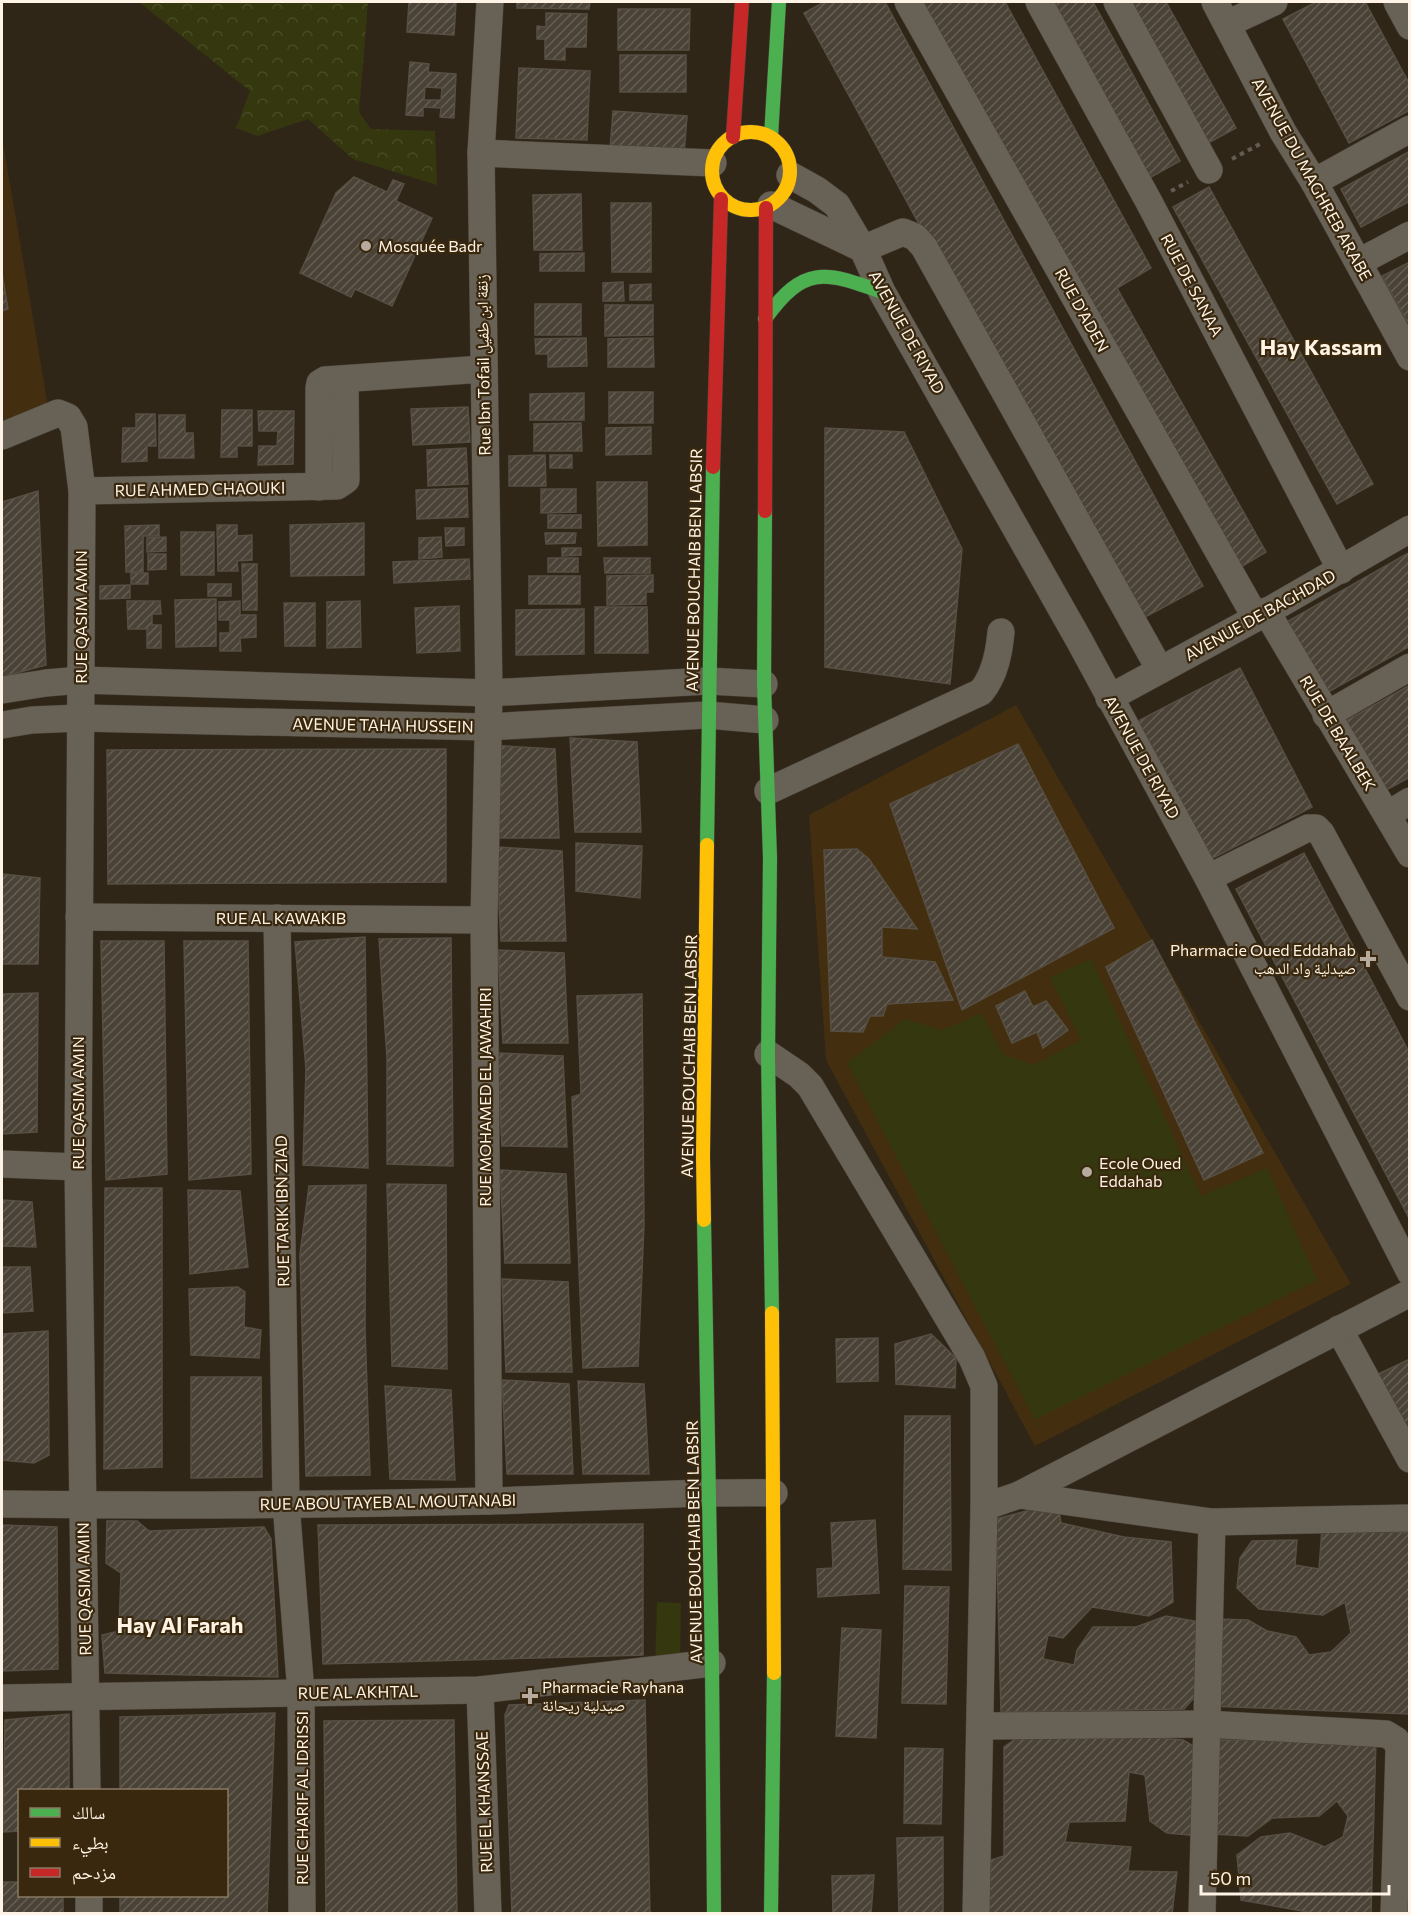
<svg xmlns="http://www.w3.org/2000/svg" width="1411" height="1915" font-family="Commissioner,'Noto Naskh Arabic',sans-serif">
<defs>
<pattern id="park-crowns" width="20" height="18" patternUnits="userSpaceOnUse" patternTransform="scale(1.5)"><rect width="20" height="18" fill="#35370e"/><path d="M2 6a3 3 0 1 1 6 0M12 15a3 3 0 1 1 6 0" fill="none" stroke="#494b25"/></pattern>
<pattern id="building-hatch" width="6" height="6" patternUnits="userSpaceOnUse" patternTransform="scale(1.5)"><rect width="6" height="6" fill="#4a4236"/><path d="M-1 1l2-2M0 6l6-6M5 7l2-2" fill="none" stroke="#655e53"/></pattern>
</defs>
<rect width="100%" height="100%" fill="#2f2618"/>
<g fill="#432f10">
<polygon points="2,137 48,406 2,426"/>
<polygon points="1016,705 1351,1284 1035,1446 826,1060 809,815"/>
</g>
<g fill="#35370e">
<polygon points="1091,959 1201,1196 1267,1168 1317,1280 1035,1420 847,1063 905,1019 942,1030 982,1013 1002,1054 1034,1065 1081,1040 1050,977"/>
<polygon points="657,1602 681,1603 680,1670 655,1669"/>
</g>
<polygon fill="url(#park-crowns)" points="139,2 368,2 359,112 371,129 435,131 437,185 353,159 308,119 257,136 236,128 250,91"/>
<g fill="url(#building-hatch)" stroke="#574f43" stroke-width="1.5" fill-rule="evenodd">
<polygon points="409,2 456,2 454,35 407,32"/>
<polygon points="517,2 590,2 589,9 517,8"/>
<polygon points="824,2 885,2 1203,586 1136,622 804,13"/>
<polygon points="913,2 1005,2 1151,268 1117,288 1266,552 1231,573"/>
<polygon points="1045,2 1093,2 1180,161 1144,181"/>
<polygon points="1119,2 1166,2 1236,128 1199,148"/>
<polygon points="1316,2 1365,2 1410,85 1410,110 1349,143 1283,19"/>
<polygon points="618,9 690,9 689,50 618,50"/>
<polygon points="546,13 587,14 586,47 565,47 565,60 545,59 545,39 537,39 537,26 546,27"/>
<rect x="620" y="55" width="66" height="37"/>
<path d="M410,62l19,2 -1,8 28,2 -2,44 -14,-1 1,-9 -18,-1v9l-17,-1zM425,87l17,1 -1,12h-17z"/>
<polygon points="519,68 590,71 587,140 516,138"/>
<polygon points="613,111 687,116 684,155 610,150"/>
<polygon points="1410,151 1410,201 1361,227 1341,189"/>
<polygon points="354,177 387,192 393,180 404,184 396,201 432,218 392,306 355,289 351,297 300,273 336,193"/>
<polygon points="1209,187 1373,484 1337,504 1173,207"/>
<polygon points="581,194 582,250 534,250 533,195"/>
<polygon points="611,203 651,203 651,272 612,272"/>
<polygon points="584,253 584,271 540,271 540,254"/>
<polygon points="1410,262 1410,327 1382,276"/>
<polygon points="2,273 8,309 2,311"/>
<polygon points="623,282 624,301 603,301 603,283"/>
<polygon points="651,284 651,300 630,300 630,285"/>
<rect x="535" y="304" width="46" height="31"/>
<polygon points="605,305 653,305 653,335 605,336"/>
<polygon points="586,338 587,366 548,367 548,354 536,354 535,339"/>
<polygon points="653,338 654,367 608,367 608,339"/>
<rect x="609" y="392" width="44" height="31"/>
<polygon points="584,393 584,420 530,420 530,394"/>
<polygon points="468,407 470,442 413,445 411,409"/>
<polygon points="222,410 252,410 252,446 237,446 237,457 221,457"/>
<polygon points="258,411 294,411 293,464 258,465 259,446 277,446 278,431 259,431"/>
<polygon points="136,414 155,414 156,446 147,446 147,461 122,462 123,428 136,428"/>
<polygon points="159,415 185,415 185,433 193,433 194,458 159,458"/>
<polygon points="581,423 582,451 534,451 534,424"/>
<polygon points="651,427 651,454 606,455 606,428"/>
<polygon points="825,428 904,432 962,549 950,684 825,667"/>
<polygon points="466,448 468,484 428,486 427,450"/>
<polygon points="545,455 546,486 509,486 509,456"/>
<rect x="550" y="455" width="22" height="13"/>
<polygon points="597,482 647,482 647,545 598,546"/>
<polygon points="467,488 468,517 417,519 416,490"/>
<polygon points="541,489 576,489 576,512 541,513"/>
<polygon points="38,491 46,665 2,677 2,502"/>
<rect x="548" y="515" width="33" height="13"/>
<polygon points="364,523 364,575 291,576 290,525"/>
<polygon points="159,525 159,536 143,536 143,572 126,572 125,526"/>
<polygon points="217,525 237,525 237,536 252,535 252,560 237,561 238,571 218,571"/>
<polygon points="445,528 464,528 464,545 446,546"/>
<rect x="181" y="532" width="33" height="43"/>
<polygon points="545,533 576,533 575,543 546,544"/>
<polygon points="166,537 166,551 147,552 147,538"/>
<polygon points="441,537 442,557 419,559 419,538"/>
<polygon points="562,548 581,548 581,555 562,556"/>
<polygon points="1410,552 1410,646 1323,695 1283,624"/>
<polygon points="148,554 166,554 166,569 148,570"/>
<rect x="548" y="558" width="30" height="14"/>
<polygon points="604,558 650,558 650,573 605,573"/>
<polygon points="469,559 470,579 394,583 393,562"/>
<polygon points="242,564 257,564 257,610 243,610"/>
<rect x="131" y="573" width="17" height="11"/>
<polygon points="653,575 653,592 646,592 646,604 607,605 607,576"/>
<rect x="529" y="576" width="51" height="28"/>
<rect x="208" y="584" width="23" height="12"/>
<polygon points="130,585 130,598 100,599 100,586"/>
<polygon points="216,599 216,646 176,647 175,600"/>
<polygon points="127,601 160,601 161,614 152,614 152,625 161,625 161,648 147,648 147,629 128,629"/>
<polygon points="240,601 240,615 256,615 256,637 240,638 241,651 220,651 220,633 230,633 230,620 219,620 219,602"/>
<polygon points="360,601 361,647 327,648 327,602"/>
<polygon points="284,603 315,603 315,646 285,646"/>
<polygon points="459,606 460,651 417,653 415,608"/>
<polygon points="595,607 647,607 648,653 595,653"/>
<polygon points="584,609 584,654 516,655 516,610"/>
<polygon points="1240,668 1312,807 1207,861 1136,722"/>
<polygon points="1410,685 1410,777 1379,794 1340,724"/>
<polygon points="570,738 637,742 641,832 575,832"/>
<polygon points="1018,744 1114,928 962,1010 890,804"/>
<polygon points="489,745 555,749 559,838 493,838"/>
<polygon points="446,749 446,882 108,884 107,750"/>
<polygon points="576,843 642,846 640,898 576,891"/>
<polygon points="496,847 562,851 566,941 501,941"/>
<polygon points="857,849 869,859 917,929 882,927 882,957 935,962 953,1000 887,1004 883,1016 870,1016 863,1032 831,1031 824,850"/>
<polygon points="1304,853 1410,1054 1410,1220 1236,889"/>
<polygon points="2,874 40,878 38,964 2,964"/>
<polygon points="365,937 368,1168 303,1165 306,1069 295,942"/>
<polygon points="451,938 453,1166 387,1164 387,1058 379,939"/>
<polygon points="1152,940 1263,1153 1204,1180 1106,967"/>
<polygon points="101,941 164,941 167,1174 106,1180"/>
<polygon points="184,941 248,941 251,1174 189,1180"/>
<polygon points="498,950 564,953 568,1043 503,1043"/>
<polygon points="1025,991 1033,1007 1046,1001 1068,1030 1043,1048 1037,1032 1012,1043 996,1006"/>
<polygon points="38,993 37,1132 2,1134 2,994"/>
<polygon points="642,994 644,1224 638,1366 583,1368 572,1097 581,1094 577,996"/>
<polygon points="497,1053 563,1056 567,1147 502,1146"/>
<polygon points="500,1170 566,1174 570,1263 505,1263"/>
<polygon points="387,1184 446,1185 447,1369 392,1366"/>
<polygon points="366,1185 365,1328 370,1475 306,1476 300,1254 309,1186"/>
<polygon points="105,1188 162,1188 162,1467 104,1469"/>
<polygon points="188,1190 240,1191 248,1267 190,1274"/>
<polygon points="2,1200 32,1202 36,1247 2,1246"/>
<polygon points="2,1267 30,1267 33,1311 2,1313"/>
<polygon points="502,1279 568,1282 572,1372 506,1372"/>
<polygon points="238,1287 245,1292 244,1327 261,1330 259,1358 191,1355 189,1289"/>
<polygon points="48,1331 49,1455 34,1463 2,1460 2,1334"/>
<polygon points="931,1334 956,1358 955,1388 896,1384 895,1344"/>
<polygon points="878,1338 878,1381 837,1382 836,1339"/>
<polygon points="1410,1359 1410,1436 1376,1375"/>
<polygon points="191,1377 261,1377 262,1477 191,1478"/>
<polygon points="502,1380 569,1384 573,1474 507,1474"/>
<polygon points="578,1381 644,1384 649,1474 583,1474"/>
<polygon points="385,1386 451,1390 455,1480 390,1479"/>
<polygon points="905,1416 950,1416 951,1570 903,1569"/>
<polygon points="1058,1503 1061,1523 1124,1537 1171,1542 1173,1602 1149,1616 1092,1607 1063,1638 1048,1635 1043,1659 1074,1665 1077,1650 1093,1627 1136,1627 1166,1616 1199,1622 1200,1691 1184,1709 1001,1712 996,1519"/>
<polygon points="875,1520 879,1593 818,1597 817,1569 833,1568 831,1523"/>
<polygon points="107,1521 137,1521 149,1531 264,1527 271,1539 278,1677 105,1673 102,1635 119,1631 121,1573 106,1563"/>
<polygon points="643,1524 643,1655 323,1664 318,1525"/>
<polygon points="2,1525 57,1527 58,1669 2,1671"/>
<polygon points="1322,1528 1410,1533 1410,1714 1210,1706 1218,1619 1248,1620 1267,1631 1296,1637 1309,1655 1331,1652 1351,1633 1345,1602 1323,1615 1259,1609 1237,1588 1240,1558 1252,1541 1297,1540 1295,1565 1319,1569"/>
<polygon points="905,1586 949,1587 946,1704 902,1703"/>
<polygon points="842,1628 881,1630 876,1738 836,1736"/>
<polygon points="645,1700 650,1914 512,1914 505,1715 509,1705"/>
<polygon points="275,1713 267,1914 120,1914 120,1896 226,1896 226,1790 120,1790 120,1717"/>
<polygon points="69,1714 69,1790 20,1790 20,1831 3,1832 5,1720"/>
<polygon points="454,1720 457,1914 326,1914 324,1721"/>
<polygon points="1125,1735 1183,1740 1202,1751 1200,1836 1167,1833 1150,1821 1145,1775 1129,1772 1125,1821 1069,1822 1065,1842 1131,1847 1128,1871 1177,1872 1172,1914 987,1914 991,1860 1004,1856 1004,1747 1017,1738"/>
<polygon points="1376,1739 1371,1914 1319,1914 1241,1900 1237,1855 1261,1837 1290,1833 1325,1847 1343,1837 1348,1816 1337,1801 1319,1816 1272,1818 1248,1836 1212,1834 1215,1740"/>
<polygon points="905,1748 943,1749 941,1824 904,1823"/>
<polygon points="943,1837 943,1914 899,1914 897,1838"/>
<polygon points="874,1875 871,1914 833,1914 832,1876"/>
<polygon points="2,1882 20,1882 20,1896 63,1896 63,1914 2,1914"/>
</g>
<g fill="none" stroke-linecap="round" stroke-linejoin="round">
<defs>
<g id="street">
<polyline points="908,2 1256,618"/>
<polyline points="1039,2 1149,202 1341,570"/>
<polyline points="1117,2 1209,170"/>
<polyline points="1215,2 1283,132 1314,182 1410,357"/>
<polyline points="1397,2 1410,26"/>
<polyline points="1227,24 1274,2"/>
<polyline points="481,153 713,163"/>
<polyline points="790,175 817,190 837,205 863,249 882,292 1079,640 1208,878 1410,1272"/>
<polyline points="1314,182 1410,129"/>
<polyline points="771,205 863,249"/>
<polyline points="863,249 903,232 915,237 924,247 1160,670"/>
<polyline points="1359,262 1410,235"/>
<polyline points="2,436 58,413 68,417 74,427 82,491 78,1167 87,1790"/>
<polyline points="319,487 319,388 320,383 325,380 483,369"/>
<polyline points="82,491 337,486 346,480 345,379"/>
<polyline points="1266,611 1410,854"/>
<polyline points="2,690 46,683 81,680 489,693 708,681 764,684"/>
<polyline points="1109,698 1256,618 1410,529"/>
<polyline points="1326,715 1410,667"/>
<polyline points="2,725 32,720 80,718 487,727 707,715 765,720"/>
<path d="M768,791l213,-99c14,-17 18,-39 20,-60"/>
<polyline points="1387,815 1410,801"/>
<polyline points="1208,878 1308,828 1316,828 1321,833 1410,997"/>
<polyline points="79,917 484,920"/>
<polyline points="277,918 286,1504 301,1693 302,1914"/>
<polyline points="768,1054 799,1075 810,1086 972,1358 984,1386 984,1507 976,1914"/>
<polyline points="2,1164 78,1167"/>
<polyline points="1339,1329 1410,1459"/>
<polyline points="1019,1495 1212,1522 1410,1518"/>
<polyline points="489,1501 484,920 489,693 481,153 490,2"/>
<path d="M2,1504c162,2 324,1 486,-3 95,-2 190,-10 286,-8"/>
<polyline points="984,1507 1019,1495 1410,1293"/>
<polyline points="480,1690 488,1914"/>
<polyline points="2,1698 480,1690 712,1663"/>
<polyline points="980,1726 1206,1724 1386,1734 1396,1740 1399,1749 1394,1914"/>
<polyline points="89,1896 89,1914"/>
<polyline points="1202,1914 1212,1522"/>
</g>
<g id="fast">
<polyline points="771,137 779,2"/>
<path d="M765,319c39,-54 59,-48 117,-27"/>
<polyline points="765,511 764,684 770,858 768,1054 772,1313"/>
<polyline points="707,845 713,467"/>
<polyline points="704,1220 712,1663 714,1914"/>
<polyline points="771,1914 774,1673"/>
</g>
<g id="slow">
<circle cx="751" cy="171" r="39"/>
<polyline points="704,1220 703,1156 707,845"/>
<polyline points="772,1313 774,1673"/>
</g>
<g id="jam">
<polyline points="733,137 742,2"/>
<polyline points="713,467 721,199"/>
<polyline points="765,511 766,208"/>
</g>
</defs>
<use href="#street" stroke="#494136" stroke-width="28"/>
<use href="#fast" stroke="#494136" stroke-width="15"/>
<use href="#slow" stroke="#494136" stroke-width="15"/>
<use href="#jam" stroke="#494136" stroke-width="15"/>
<g stroke="#635c52" stroke-width="4" stroke-dasharray="4.5 4.5" stroke-linecap="butt">
<polyline points="1232,159 1260,144"/>
<polyline points="1171,191 1188,182"/>
</g>
<use href="#street" stroke="#686155" stroke-width="27"/>
<use href="#fast" stroke="#4caf50" stroke-width="14"/>
<use href="#slow" stroke="#ffc107" stroke-width="14"/>
<use href="#jam" stroke="#c62828" stroke-width="14"/>
</g>
<g fill="#b6ab9d" stroke="#39280e" stroke-width="2">
<circle cx="366" cy="246" r="6"/>
<path d="M1365 950h6v6h6v6h-6v6h-6v-6h-6v-6h6z"/>
<circle cx="1087" cy="1172" r="6"/>
<path d="M527 1687h6v6h6v6h-6v6h-6v-6h-6v-6h6z"/>
</g>
<g text-anchor="middle" stroke-width="4.5" stroke-linejoin="round" paint-order="stroke">
<g font-size="16" fill="#fef3e4" stroke="#39280e">
<text transform="translate(1312 179) rotate(61)" y="6">AVENUE DU MAGHREB ARABE</text>
<text transform="translate(1192 285) rotate(62)" y="6">RUE DE SANAA</text>
<text transform="translate(1082 310) rotate(61)" y="6">RUE D'ADEN</text>
<text transform="translate(907 332) rotate(61)" y="6">AVENUE DE RIYAD</text>
<text transform="translate(483 365) rotate(-91)" y="6">Rue Ibn Tofail زنقة ابن طفيل</text>
<text transform="translate(200 489) rotate(-1)" y="6">RUE AHMED CHAOUKI</text>
<text transform="translate(694 570) rotate(-89)" y="6">AVENUE BOUCHAIB BEN LABSIR</text>
<text transform="translate(1260 615) rotate(-29)" y="6">AVENUE DE BAGHDAD</text>
<text transform="translate(81 617) rotate(-90)" y="6">RUE QASIM AMIN</text>
<text transform="translate(383 725) rotate(1)" y="6">AVENUE TAHA HUSSEIN</text>
<text transform="translate(1338 733) rotate(59)" y="6">RUE DE BAALBEK</text>
<text transform="translate(1142 757) rotate(61)" y="6">AVENUE DE RIYAD</text>
<text x="281" y="924">RUE AL KAWAKIB</text>
<text transform="translate(689 1056) rotate(-89)" y="6">AVENUE BOUCHAIB BEN LABSIR</text>
<text transform="translate(485 1097) rotate(-90)" y="6">RUE MOHAMED EL JAWAHIRI</text>
<text transform="translate(78 1103) rotate(-90)" y="6">RUE QASIM AMIN</text>
<text transform="translate(282 1211) rotate(-91)" y="6">RUE TARIK IBN ZIAD</text>
<text transform="translate(388 1502) rotate(-1)" y="6">RUE ABOU TAYEB AL MOUTANABI</text>
<text transform="translate(694 1542) rotate(-91)" y="6">AVENUE BOUCHAIB BEN LABSIR</text>
<text transform="translate(84 1589) rotate(-91)" y="6">RUE QASIM AMIN</text>
<text transform="translate(358 1692) rotate(-1)" y="6">RUE AL AKHTAL</text>
<text transform="translate(302 1798) rotate(-90)" y="6">RUE CHARIF AL IDRISSI</text>
<text transform="translate(484 1802) rotate(-92)" y="6">RUE EL KHANSSAE</text>
</g>
<g font-size="16" fill="#fef3e4" stroke="#39280e" text-anchor="start">
<text x="378" y="252">Mosquée Badr</text>
<text x="1356" y="956" text-anchor="end">Pharmacie Oued Eddahab<tspan x="1356" dy="18">صيدلية واد الدهب</tspan></text>
<text x="1099" y="1169">Ecole Oued<tspan x="1099" dy="18">Eddahab</tspan></text>
<text x="542" y="1693">Pharmacie Rayhana<tspan x="542" dy="18">صيدلية ريحانة</tspan></text>
</g>
<g font-size="22" font-weight="bold" fill="#fef3e4" stroke="#39280e">
<text x="1321" y="355">Hay Kassam</text>
<text x="180" y="1633">Hay Al Farah</text>
</g>
</g>
<rect width="1411" height="1915" fill="none" stroke="#fef3e4" stroke-width="6"/>
<rect x="18" y="1789" width="210" height="108" fill="#39280e" stroke="#887964" stroke-width="1.5"/>
<rect x="30" y="1808" width="30" height="9" fill="#4caf50" stroke="#887964" stroke-width="1.5"/>
<text x="72" y="1819" font-size="18" fill="#fef3e4">سالك</text>
<rect x="30" y="1838" width="30" height="9" fill="#ffc107" stroke="#887964" stroke-width="1.5"/>
<text x="72" y="1849" font-size="18" fill="#fef3e4">بطيء</text>
<rect x="30" y="1868" width="30" height="9" fill="#c62828" stroke="#887964" stroke-width="1.5"/>
<text x="72" y="1879" font-size="18" fill="#fef3e4">مزدحم</text>
<path d="M1201 1885v9h188v-9" fill="none" stroke="#fef3e4" stroke-width="3"/>
<text x="1210" y="1885" font-size="18" fill="#fef3e4" stroke="#39280e" stroke-width="4.5" paint-order="stroke">50 m</text>
</svg>
